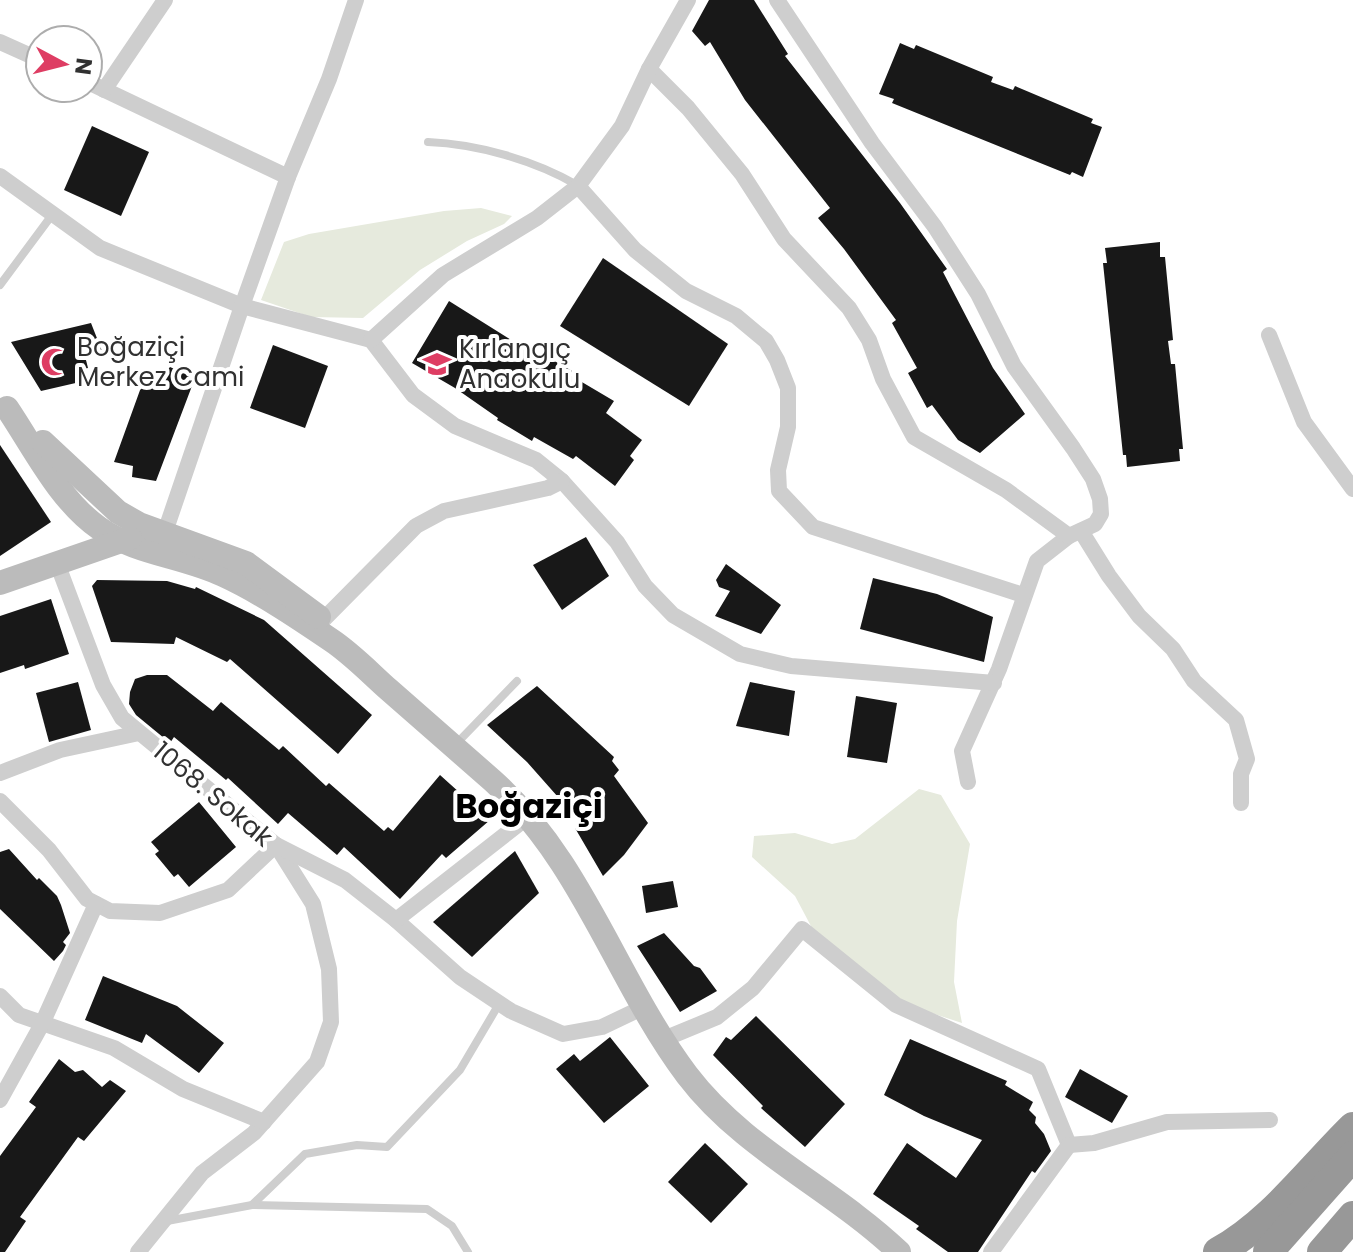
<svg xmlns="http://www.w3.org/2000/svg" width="1353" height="1252" font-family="Poppins,sans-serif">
<rect width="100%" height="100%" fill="#fff"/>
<g fill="#e6eadd">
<polygon points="481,208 512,216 504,224 467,241 420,270 363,318 311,317 261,300 284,242 309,234 444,211"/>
<polygon points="919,789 941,795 970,844 957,921 954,982 962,1023 907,1005 812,928 795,896 752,857 754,836 795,833 832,844 855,839"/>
</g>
<g fill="#181818">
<polygon points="709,0 754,0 788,54 785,56 900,203 947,269 943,272 993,368 1025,414 980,453 958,440 932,405 927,408 908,373 917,368 892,323 896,320 844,249 818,218 830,208 745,100 710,42 705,46 692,31"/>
<polygon points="900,43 914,49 916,45 993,77 991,82 1013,90 1015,86 1093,119 1091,123 1102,127 1083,177 1072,172 1070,175 892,103 894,99 879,94"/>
<polygon points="92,126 149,152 121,216 64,190"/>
<polygon points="1160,242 1160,257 1165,257 1173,340 1168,341 1171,364 1175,364 1183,449 1179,449 1180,461 1127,467 1126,455 1123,455 1103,263 1107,263 1105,248"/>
<polygon points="603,258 728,344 689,406 560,326"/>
<polygon points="449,301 535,355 537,351 572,371 570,375 614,401 606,413 642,440 630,456 634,460 615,486 576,456 573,459 534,437 532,441 497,420 498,418 455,388 412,363"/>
<polygon points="91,323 102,351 85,356 88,368 76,371 80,382 41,391 11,342"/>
<polygon points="273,345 328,366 305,428 250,408"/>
<polygon points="170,367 195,378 156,481 132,477 133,466 114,462 148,368 165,373"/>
<polygon points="0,445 51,522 0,556"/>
<polygon points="586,537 609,576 562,610 533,565"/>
<polygon points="726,564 781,605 761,634 715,616 730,591 719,587 716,580"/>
<polygon points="873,578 937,594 993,617 984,662 860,629"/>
<polygon points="97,580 167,581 195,589 196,587 264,620 372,715 338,754 230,659 227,662 176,637 174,644 111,642 92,586"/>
<polygon points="51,599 69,654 25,669 24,665 0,673 0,616"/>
<polygon points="147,675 167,675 213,711 221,702 279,750 283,746 326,786 329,783 384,831 388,827 393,831 440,775 490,820 446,858 442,854 400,899 344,847 337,855 288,813 278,824 228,778 226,780 174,737 170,743 136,715 129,704 130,692 135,679"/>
<polygon points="78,682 91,730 49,742 36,693"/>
<polygon points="750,682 795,691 789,736 736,726"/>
<polygon points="537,686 614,757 612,761 619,770 614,776 648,823 624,855 603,876 575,828 581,823 527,762 487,725"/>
<polygon points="856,696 897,703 887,763 847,757"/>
<polygon points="199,802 236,847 189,887 178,874 174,877 155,854 159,851 151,842"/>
<polygon points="9,849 37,880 39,878 57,896 61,905 70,933 63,942 66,945 63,951 54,961 0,909 0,852"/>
<polygon points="515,851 539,893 472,957 433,922"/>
<polygon points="673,881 678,907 646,913 642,886"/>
<polygon points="664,933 694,966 700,968 717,991 680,1012 637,946"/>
<polygon points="103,976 177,1006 224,1043 199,1073 146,1034 142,1043 85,1020"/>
<polygon points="756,1016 845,1104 805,1147 761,1108 763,1106 713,1055 726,1037 731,1040"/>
<polygon points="610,1037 649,1086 604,1123 556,1069 574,1054 580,1061"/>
<polygon points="910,1039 1007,1081 1005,1085 1033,1102 1029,1110 1036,1117 1035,1123 1044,1134 1051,1151 1035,1173 1032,1171 978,1252 948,1252 916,1229 919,1226 873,1194 907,1143 956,1178 982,1140 924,1116 884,1095"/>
<polygon points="59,1059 75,1072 83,1070 102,1087 110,1080 126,1091 84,1141 78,1137 20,1217 26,1221 5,1252 0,1252 0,1156 36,1107 29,1102"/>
<polygon points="1080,1069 1128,1096 1112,1123 1065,1097"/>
<polygon points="705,1143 748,1184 711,1223 668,1182"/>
</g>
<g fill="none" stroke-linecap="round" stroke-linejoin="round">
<g stroke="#cecece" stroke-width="8">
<path d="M428,142c49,2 106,18 149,43"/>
<polyline points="0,285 52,215"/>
<polyline points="457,743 517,681"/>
<polyline points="252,1205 427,1209 452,1226 468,1252"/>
<polyline points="167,1221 252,1205 305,1154 357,1145 387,1147 460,1070 499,1004"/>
</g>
<g stroke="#cecece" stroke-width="16">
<polyline points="777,0 872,143 935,227 978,294 1014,366 1073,448 1093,479 1100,499 1101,514 1095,524 1069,536 1037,561 999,669 962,751 968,782"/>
<polyline points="0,42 40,60"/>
<polyline points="649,69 688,108 742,174 784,239 849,308 869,340 883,379 914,437 1006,490 1069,536"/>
<polyline points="88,82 288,177"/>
<polyline points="104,90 165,0"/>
<polyline points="0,176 100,248 242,306 371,340"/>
<polyline points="578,186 635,250 686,291 736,316 766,341 777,360 788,388 788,427 778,470 779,491 813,527 1023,595"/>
<polyline points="1269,335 1304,422 1353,489"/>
<polyline points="371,340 413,395 455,426 536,460 562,481 617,542 645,586 673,615 740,654 791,666 994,683"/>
<polyline points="371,340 443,275 537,218 578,186 622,126 649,69 688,0"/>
<polyline points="1081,531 1109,576 1139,616 1173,649 1194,681 1236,720 1247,759 1241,774 1241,803"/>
<polyline points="165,532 242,306 288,177 329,79 356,0"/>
<polyline points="57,563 103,685 122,718 276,845 313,904 329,969 331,1022 317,1062 254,1133 202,1173 138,1252"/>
<polyline points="323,620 416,526 444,511 548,488 562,481"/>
<polyline points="0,773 60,750 139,733"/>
<polyline points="0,801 49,850 87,899 110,911 160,913 228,890 276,845 345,880 396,920 460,977 511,1011 563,1034 602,1027 644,1007"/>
<polyline points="396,920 529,816"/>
<polyline points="0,996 19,1015 114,1048 183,1089 264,1122"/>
<polyline points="664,1039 717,1017 753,988 802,929 896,1005 1038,1069 1069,1145 1094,1143 1167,1122 1270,1120"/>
<polyline points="0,1100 42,1024 96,904"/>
<polyline points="991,1252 1069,1145"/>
</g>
<g stroke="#bbb" stroke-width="24">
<path d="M7,408c27,40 52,92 92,120 37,26 84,28 124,47 37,17 74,42 108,65 21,14 39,33 57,49 35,31 70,61 105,92 90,81 123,199 194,294 57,75 145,113 212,177"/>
<polyline points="43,442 118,512 139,524 246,563 319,617"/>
<polyline points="0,583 130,538"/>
</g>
<g stroke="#989898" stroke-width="30">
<path d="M1218,1252c53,-29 92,-83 135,-125"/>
<polyline points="1268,1252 1353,1156"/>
<polyline points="1322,1252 1353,1216"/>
</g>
</g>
<defs>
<symbol id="mosque-bare" viewBox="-9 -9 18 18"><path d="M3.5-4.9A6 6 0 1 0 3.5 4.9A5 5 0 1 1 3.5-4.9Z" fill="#de3d63" stroke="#fff" stroke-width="2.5" paint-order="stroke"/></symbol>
<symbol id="school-bare" viewBox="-9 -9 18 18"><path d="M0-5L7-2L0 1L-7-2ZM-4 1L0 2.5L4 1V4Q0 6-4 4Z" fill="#de3d63" stroke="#fff" stroke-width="2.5" paint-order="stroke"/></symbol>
</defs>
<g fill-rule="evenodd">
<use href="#mosque-bare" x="35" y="342" width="40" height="40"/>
<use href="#school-bare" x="417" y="344" width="40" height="40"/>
</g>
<g text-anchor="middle" stroke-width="8" stroke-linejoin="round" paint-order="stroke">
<g font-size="26" fill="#313131" stroke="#fff" text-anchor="start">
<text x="77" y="356">Boğaziçi<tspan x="77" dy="30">Merkez Cami</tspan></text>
<text x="459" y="358">Kırlangıç<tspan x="459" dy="30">Anaokulu</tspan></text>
</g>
<g font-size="26" fill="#313131" stroke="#fff">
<text transform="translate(213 794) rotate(40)" y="9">1068. Sokak</text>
</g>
<g font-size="34" font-weight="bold" fill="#000" stroke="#fff">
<text x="529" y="818">Boğaziçi</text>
</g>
</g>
<g transform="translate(64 64) rotate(97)"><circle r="38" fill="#ffffff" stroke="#adadad" stroke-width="2"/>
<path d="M0-6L14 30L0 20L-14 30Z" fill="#de3d63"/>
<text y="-12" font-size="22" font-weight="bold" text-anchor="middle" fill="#313131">N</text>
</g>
</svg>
